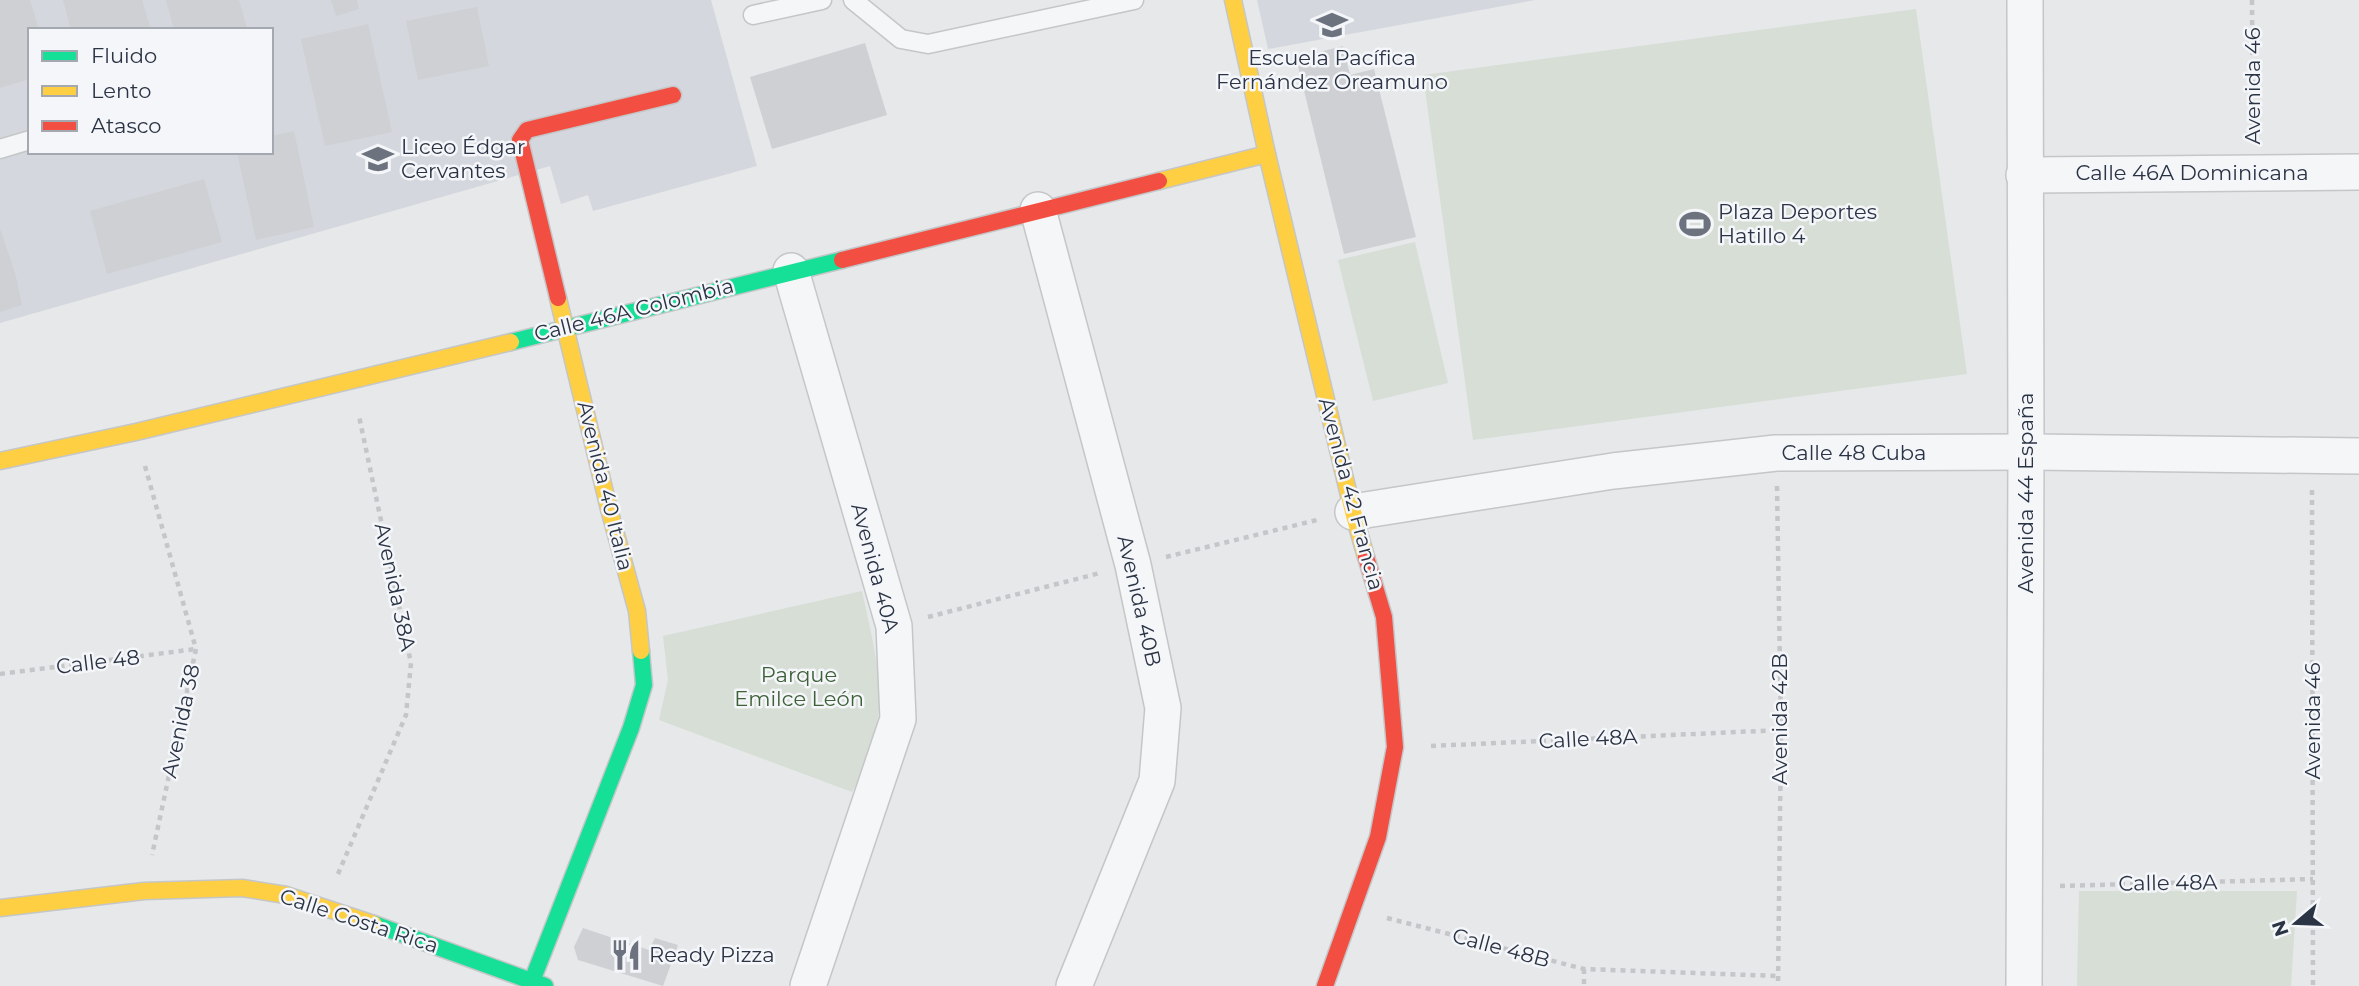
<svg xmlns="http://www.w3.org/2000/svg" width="2359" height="986" font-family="Montserrat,sans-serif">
<rect width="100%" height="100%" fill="#e6e8ea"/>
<g fill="#d4d7dd" fill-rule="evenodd">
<path d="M0,0h711l46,166 -164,45 -5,-16 -27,9 -11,-38 -550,157zM30,30h241v122h-241z"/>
<polygon points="1257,0 1535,0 1268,49"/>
</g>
<g fill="#d6ded6">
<polygon points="1916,9 1967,374 1473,440 1423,75"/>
<polygon points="1415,242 1448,383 1373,401 1338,260"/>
<path d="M862,591c17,79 32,125 -10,201l-193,-72 9,-40 -5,-44z"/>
<polygon points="2079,891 2297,891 2291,986 2077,986"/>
</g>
<g fill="#ced0d3">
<polygon points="0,0 30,0 39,30 30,30 30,79 0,88"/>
<polygon points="63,0 142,0 151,30 71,30"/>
<polygon points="166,0 239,0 247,29 174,30"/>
<polygon points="331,0 357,0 359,9 336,16"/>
<polygon points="477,7 489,66 418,80 406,21"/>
<polygon points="368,24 392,132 325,146 301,39"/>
<polygon points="865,43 887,115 772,149 750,77"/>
<polygon points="1343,46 1350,75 1374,69 1416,237 1344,254 1296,58"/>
<polygon points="294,131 314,227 256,240 237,152 271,152 271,136"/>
<polygon points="204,179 222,242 107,274 90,211"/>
<polygon points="0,229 15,273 22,305 0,312"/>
<polygon points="583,928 649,950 655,938 678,945 663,986 578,960 574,947"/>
</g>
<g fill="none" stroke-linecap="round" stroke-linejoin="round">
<defs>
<g id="lane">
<polyline points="853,0 901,39 928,44 1134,0"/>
<polyline points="753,15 822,0"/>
<polyline points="0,149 30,140"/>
</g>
<g id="street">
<polyline points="2024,175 2359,172"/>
<polyline points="1038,210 1133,565 1163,708 1157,781 1074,986"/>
<polyline points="791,271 894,626 898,719 808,986"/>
<polyline points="1353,512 1613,471 1776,453 2026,452 2359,456"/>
<polyline points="2024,986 2026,452 2025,0"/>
</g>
<g id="fast">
<polyline points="511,342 842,260"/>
<polyline points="374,924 545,986"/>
<polyline points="532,981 631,728 644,685 641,651"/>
</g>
<g id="slow">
<polyline points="1233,0 1267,154 1353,512 1366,557"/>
<polyline points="1159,181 1267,154"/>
<polyline points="558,298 609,509 637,611 641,651"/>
<polyline points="0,461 136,432 511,342"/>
<polyline points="0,908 144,891 242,888 286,895 374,924"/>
</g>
<g id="jam">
<polyline points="842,260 1159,181"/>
<polyline points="558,298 520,140 527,130 673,95"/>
<polyline points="1325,986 1378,837 1395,747 1384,617 1366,557"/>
</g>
</defs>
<use href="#lane" stroke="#c4c6c8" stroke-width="21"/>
<use href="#street" stroke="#c4c6c8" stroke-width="38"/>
<use href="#fast" stroke="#c4c6c8" stroke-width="19"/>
<use href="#slow" stroke="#c4c6c8" stroke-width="19"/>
<use href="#jam" stroke="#c4c6c8" stroke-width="19"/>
<g stroke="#c5c6ca" stroke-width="4.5" stroke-dasharray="5 5" stroke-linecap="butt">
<polyline points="2252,0 2253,139"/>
<polyline points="145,466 196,649 152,855"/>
<polyline points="1777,486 1781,730 1778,986"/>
<polyline points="2312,490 2313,986"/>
<polyline points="1166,557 1317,520"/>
<polyline points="928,617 1100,573"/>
<polyline points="0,674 196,649"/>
<polyline points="1431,746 1781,730"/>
<polyline points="338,874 406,715 411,663 359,416"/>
<polyline points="2060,886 2313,879"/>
<polyline points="1387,918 1584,969 1778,976"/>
<polyline points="1584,969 1584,986"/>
</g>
<use href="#lane" stroke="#f5f6f7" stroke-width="18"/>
<use href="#street" stroke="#f5f6f7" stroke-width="35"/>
<use href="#fast" stroke="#16e098" stroke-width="16"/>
<use href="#slow" stroke="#ffcf43" stroke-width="16"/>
<use href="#jam" stroke="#f24e42" stroke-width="16"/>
</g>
<defs>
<symbol id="school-bare" viewBox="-9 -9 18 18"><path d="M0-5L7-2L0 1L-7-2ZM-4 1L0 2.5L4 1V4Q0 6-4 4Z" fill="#6c737f" stroke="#f4f6f9" stroke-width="2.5" paint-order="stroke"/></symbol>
<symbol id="stadium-bare" viewBox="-9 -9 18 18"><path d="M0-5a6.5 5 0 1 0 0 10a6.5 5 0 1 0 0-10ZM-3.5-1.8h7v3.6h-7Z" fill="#6c737f" stroke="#f4f6f9" stroke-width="2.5" paint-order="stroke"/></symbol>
<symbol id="restaurant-bare" viewBox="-9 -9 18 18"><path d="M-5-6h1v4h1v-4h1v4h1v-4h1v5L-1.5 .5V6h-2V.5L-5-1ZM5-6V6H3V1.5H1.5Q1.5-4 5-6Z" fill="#6c737f" stroke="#f4f6f9" stroke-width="2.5" paint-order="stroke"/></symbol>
</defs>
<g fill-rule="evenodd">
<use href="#school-bare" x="1310" y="3" width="44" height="44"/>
<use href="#school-bare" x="356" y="137" width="44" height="44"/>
<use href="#stadium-bare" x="1673" y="202" width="44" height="44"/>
<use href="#restaurant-bare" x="604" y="933" width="44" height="44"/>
</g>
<g text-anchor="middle" stroke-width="5" stroke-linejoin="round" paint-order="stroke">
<g font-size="21" fill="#2b3445" stroke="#f4f6f9" text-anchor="start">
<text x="1332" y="65" text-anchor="middle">Escuela Pacífica<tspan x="1332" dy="24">Fernández Oreamuno</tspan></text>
<text x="401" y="154">Liceo Édgar<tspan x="401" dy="24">Cervantes</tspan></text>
<text x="1718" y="219">Plaza Deportes<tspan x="1718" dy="24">Hatillo 4</tspan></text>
<text x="649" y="962">Ready Pizza</text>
</g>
<g font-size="21" fill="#2b3445" stroke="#f4f6f9">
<text transform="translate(2253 86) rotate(-90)" y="7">Avenida 46</text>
<text x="2192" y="180">Calle 46A Dominicana</text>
<text transform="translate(634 310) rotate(-14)" y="7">Calle 46A Colombia</text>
<text x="1854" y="460">Calle 48 Cuba</text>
<text transform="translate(605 486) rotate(76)" y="7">Avenida 40 Italia</text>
<text transform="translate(2026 493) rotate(-90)" y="7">Avenida 44 España</text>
<text transform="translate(1351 494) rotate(75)" y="7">Avenida 42 Francia</text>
<text transform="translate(875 568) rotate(75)" y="7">Avenida 40A</text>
<text transform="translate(395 587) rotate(78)" y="7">Avenida 38A</text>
<text transform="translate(1139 601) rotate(77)" y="7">Avenida 40B</text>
<text transform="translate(98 662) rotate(-7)" y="7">Calle 48</text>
<text transform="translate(1780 719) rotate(-90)" y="7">Avenida 42B</text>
<text transform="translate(181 721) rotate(-78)" y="7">Avenida 38</text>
<text transform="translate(2313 721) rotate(-90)" y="7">Avenida 46</text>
<text transform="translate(1588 739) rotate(-3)" y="7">Calle 48A</text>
<text transform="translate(2168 883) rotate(-1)" y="7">Calle 48A</text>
<text transform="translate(359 921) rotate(18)" y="7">Calle Costa Rica</text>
<text transform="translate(1501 948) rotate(15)" y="7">Calle 48B</text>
</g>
<g font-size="21" fill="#3f6138" stroke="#f4f6f9">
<text x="799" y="682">Parque<tspan x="799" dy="24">Emilce León</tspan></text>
</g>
</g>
<rect x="28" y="28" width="245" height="126" fill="#f4f6f9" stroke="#a4a8b1" stroke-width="2"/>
<rect x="42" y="51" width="35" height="10" fill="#16e098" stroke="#a4a8b1" stroke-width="2"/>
<text x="91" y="63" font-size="21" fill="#2b3445">Fluido</text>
<rect x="42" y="86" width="35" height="10" fill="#ffcf43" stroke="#a4a8b1" stroke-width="2"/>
<text x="91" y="98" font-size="21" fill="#2b3445">Lento</text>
<rect x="42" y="121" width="35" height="10" fill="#f24e42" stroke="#a4a8b1" stroke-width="2"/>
<text x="91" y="133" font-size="21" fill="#2b3445">Atasco</text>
<g transform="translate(2296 923) rotate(251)" stroke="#f4f6f9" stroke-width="5" paint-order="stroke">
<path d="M0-5L12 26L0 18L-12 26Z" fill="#2b3445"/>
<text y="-10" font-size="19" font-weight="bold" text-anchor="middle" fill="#2b3445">N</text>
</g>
</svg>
